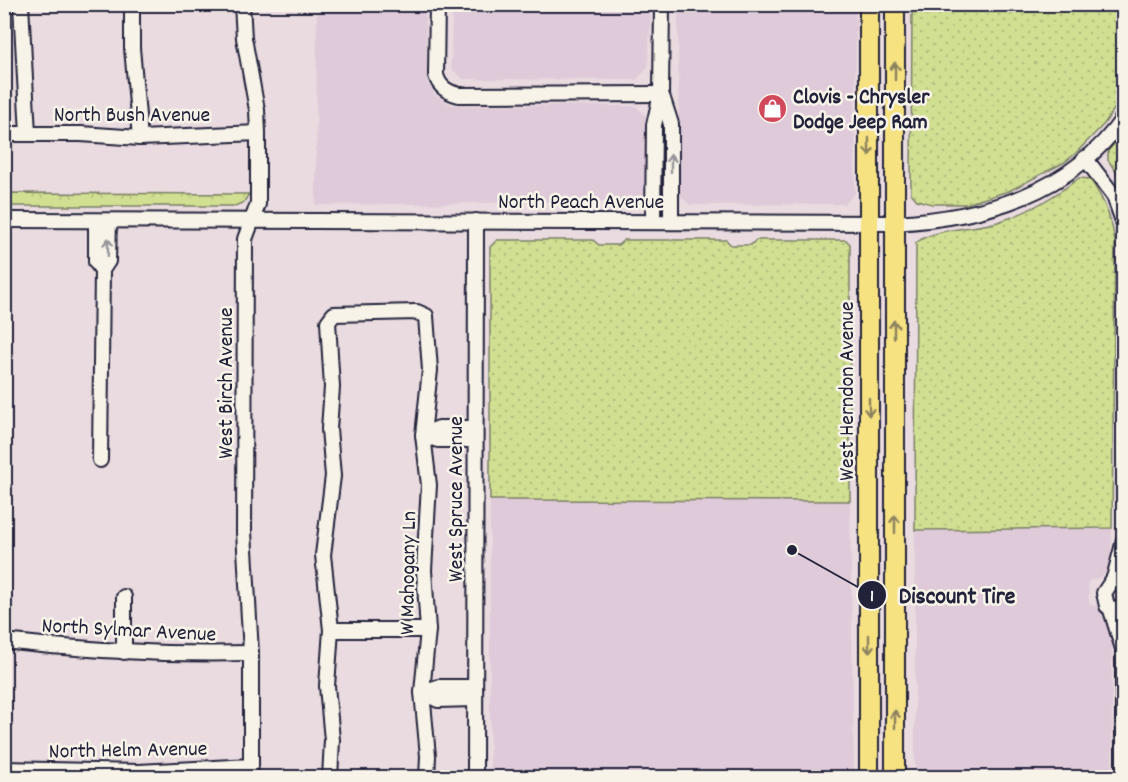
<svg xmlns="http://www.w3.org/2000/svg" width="1128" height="782" font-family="Dekko,sans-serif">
<defs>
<pattern id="grass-dots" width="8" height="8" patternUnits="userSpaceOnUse" patternTransform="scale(1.5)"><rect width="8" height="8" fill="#d1df92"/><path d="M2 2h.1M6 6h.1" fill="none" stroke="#b3bf7f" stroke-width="1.8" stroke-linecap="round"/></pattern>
<pattern id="park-crowns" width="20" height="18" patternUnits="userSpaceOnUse" patternTransform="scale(1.5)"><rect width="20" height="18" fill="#d1df92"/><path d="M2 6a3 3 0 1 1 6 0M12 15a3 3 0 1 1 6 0" fill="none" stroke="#b3bf7f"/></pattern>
</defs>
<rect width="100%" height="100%" fill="#e9dbdf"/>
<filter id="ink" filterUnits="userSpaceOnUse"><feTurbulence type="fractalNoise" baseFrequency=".0167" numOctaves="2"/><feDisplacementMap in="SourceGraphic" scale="12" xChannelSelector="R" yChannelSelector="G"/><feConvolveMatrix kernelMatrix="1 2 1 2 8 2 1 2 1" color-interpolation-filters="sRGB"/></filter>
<g filter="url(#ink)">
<g fill="#dfcad9">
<polygon points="317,5 425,5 427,82 435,95 452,105 636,106 647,117 647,191 637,201 316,205"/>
<polygon points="452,5 651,5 648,68 636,80 463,79 451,68"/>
<polygon points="678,5 856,5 855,193 845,204 690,205 679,195"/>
<polygon points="490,500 850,501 854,777 490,777"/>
<polygon points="1112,528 1110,567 1101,577 1088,581 1089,604 1104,609 1112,622 1112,777 915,778 915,530"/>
</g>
<g fill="url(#grass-dots)" stroke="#7a8066" stroke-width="1.5">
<polygon points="912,5 1123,5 1123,96 1104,124 1076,153 1065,162 1009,191 966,204 932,204 917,200 911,193"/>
<polygon points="1123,133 1123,182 1108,160 1108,151"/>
<path d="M1079,178l11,1c14,20 22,39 25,63l-3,286 -197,2 1,-287c16,-15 63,-14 85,-22 29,-9 54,-25 78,-43z"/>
<polygon points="497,240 593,240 599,245 618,245 624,240 726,240 731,245 751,245 756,240 846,240 850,244 850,501 490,500 490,247"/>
</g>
<polygon fill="url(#park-crowns)" stroke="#7a8066" stroke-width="1.5" points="5,193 249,194 244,202 235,206 5,206"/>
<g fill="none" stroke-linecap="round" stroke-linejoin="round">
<defs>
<g id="minor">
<polyline points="21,4 28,134"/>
<polyline points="132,4 132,48 140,138"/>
<path d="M437,4l-1,71c3,12 11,17 23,20l202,-1"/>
<polyline points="662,96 671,124 671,222"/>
<polyline points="4,134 81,134 140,138 258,133"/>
<polyline points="1085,158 1114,196 1124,224"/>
<path d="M4,220l890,3c89,-5 177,-29 230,-106"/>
<polyline points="96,221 96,262 102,270 100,460"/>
<polyline points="653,222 654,125 661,94 662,4"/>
<polyline points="102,270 108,261 109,221"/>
<polyline points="475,428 439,428 423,435 438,440 475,440"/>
<polyline points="1124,575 1114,578 1104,593 1107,606 1124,614"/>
<polyline points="1114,578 1124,540"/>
<polyline points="124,597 124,652"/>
<polyline points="1111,610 1123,649 1123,778"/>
<polyline points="331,630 428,630"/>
<path d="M4,641c83,10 164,14 247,12"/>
<polyline points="474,699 438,700 422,692 438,687 474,687"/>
<polyline points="4,769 139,772 251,766 251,653 244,532 245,239 258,204 258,133 257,110 244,38 242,4"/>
<polyline points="330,778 332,740 327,686 331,630 323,555 333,476 329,429 332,387 328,322 334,314 417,312 426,316 430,370 423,435 429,485 424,570 428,630 422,692 428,756 427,778"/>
<polyline points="475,778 476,221"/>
</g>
<g id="major">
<polyline points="895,4 895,778"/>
<polyline points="869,778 869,4"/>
</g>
</defs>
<use href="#minor" stroke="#22223b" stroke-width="18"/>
<use href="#major" stroke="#22223b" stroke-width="22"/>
<use href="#minor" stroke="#f7f3e8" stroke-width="14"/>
<use href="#major" stroke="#f6e281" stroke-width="18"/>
</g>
<defs><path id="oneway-shaft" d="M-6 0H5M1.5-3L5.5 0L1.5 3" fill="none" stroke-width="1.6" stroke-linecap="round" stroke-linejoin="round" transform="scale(1.5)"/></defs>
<g stroke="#8c825e">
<use href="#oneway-shaft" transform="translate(895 71) rotate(-90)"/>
<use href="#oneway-shaft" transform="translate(869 147) rotate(90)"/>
<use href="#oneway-shaft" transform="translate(894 329) rotate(-90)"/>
<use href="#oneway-shaft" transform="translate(869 407) rotate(90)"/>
<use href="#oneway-shaft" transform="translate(895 524) rotate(-90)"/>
<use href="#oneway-shaft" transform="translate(869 644) rotate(90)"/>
<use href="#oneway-shaft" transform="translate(895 719) rotate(-90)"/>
</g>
<g stroke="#97959a">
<use href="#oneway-shaft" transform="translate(671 163) rotate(-90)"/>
<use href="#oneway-shaft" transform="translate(108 247) rotate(-89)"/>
</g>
</g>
<defs>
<symbol id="shop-disc" viewBox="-11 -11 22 22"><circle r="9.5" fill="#d1495b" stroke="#f7f3e8"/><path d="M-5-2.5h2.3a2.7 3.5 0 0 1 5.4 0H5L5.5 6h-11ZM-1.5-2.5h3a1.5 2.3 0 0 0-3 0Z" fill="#fff"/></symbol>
</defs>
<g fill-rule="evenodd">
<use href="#shop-disc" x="756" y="92" width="33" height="33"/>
</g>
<g text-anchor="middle" stroke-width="5" stroke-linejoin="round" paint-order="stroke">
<g font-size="22" font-weight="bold" fill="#22223b" stroke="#f7f3e8" text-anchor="start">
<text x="793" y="103">Clovis - Chrysler<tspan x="793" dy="25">Dodge Jeep Ram</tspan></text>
</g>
<g font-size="22" fill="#22223b" stroke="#f7f3e8">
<text x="132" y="121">North Bush Avenue</text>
<text x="581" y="208">North Peach Avenue</text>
<text transform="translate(224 383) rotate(-90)" y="8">West Birch Avenue</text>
<text transform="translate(845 391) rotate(-90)" y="8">West Herndon Avenue</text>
<text transform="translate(454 499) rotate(-90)" y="8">West Spruce Avenue</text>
<text transform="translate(406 573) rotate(-89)" y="8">W Mahogany Ln</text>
<text transform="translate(129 628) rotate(3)" y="8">North Sylmar Avenue</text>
<text transform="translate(128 748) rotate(-1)" y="8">North Helm Avenue</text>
</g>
</g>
<path fill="none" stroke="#22223b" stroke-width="2" d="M792 550L872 595"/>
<g fill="#22223b" stroke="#f7f3e8" stroke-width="2">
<circle cx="792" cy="550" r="6"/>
<circle cx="872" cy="595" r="15"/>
</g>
<g font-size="18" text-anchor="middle" font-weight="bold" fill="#fff">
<text x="872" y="601">1</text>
</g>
<g font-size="24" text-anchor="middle" font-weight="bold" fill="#22223b" stroke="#f7f3e8" stroke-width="5" stroke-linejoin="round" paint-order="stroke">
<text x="957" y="603">Discount Tire</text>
</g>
<rect width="1128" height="782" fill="none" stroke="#f7f3e8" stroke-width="24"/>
<rect x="12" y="12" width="1104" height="758" fill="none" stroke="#22223b" stroke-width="2" filter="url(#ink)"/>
</svg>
